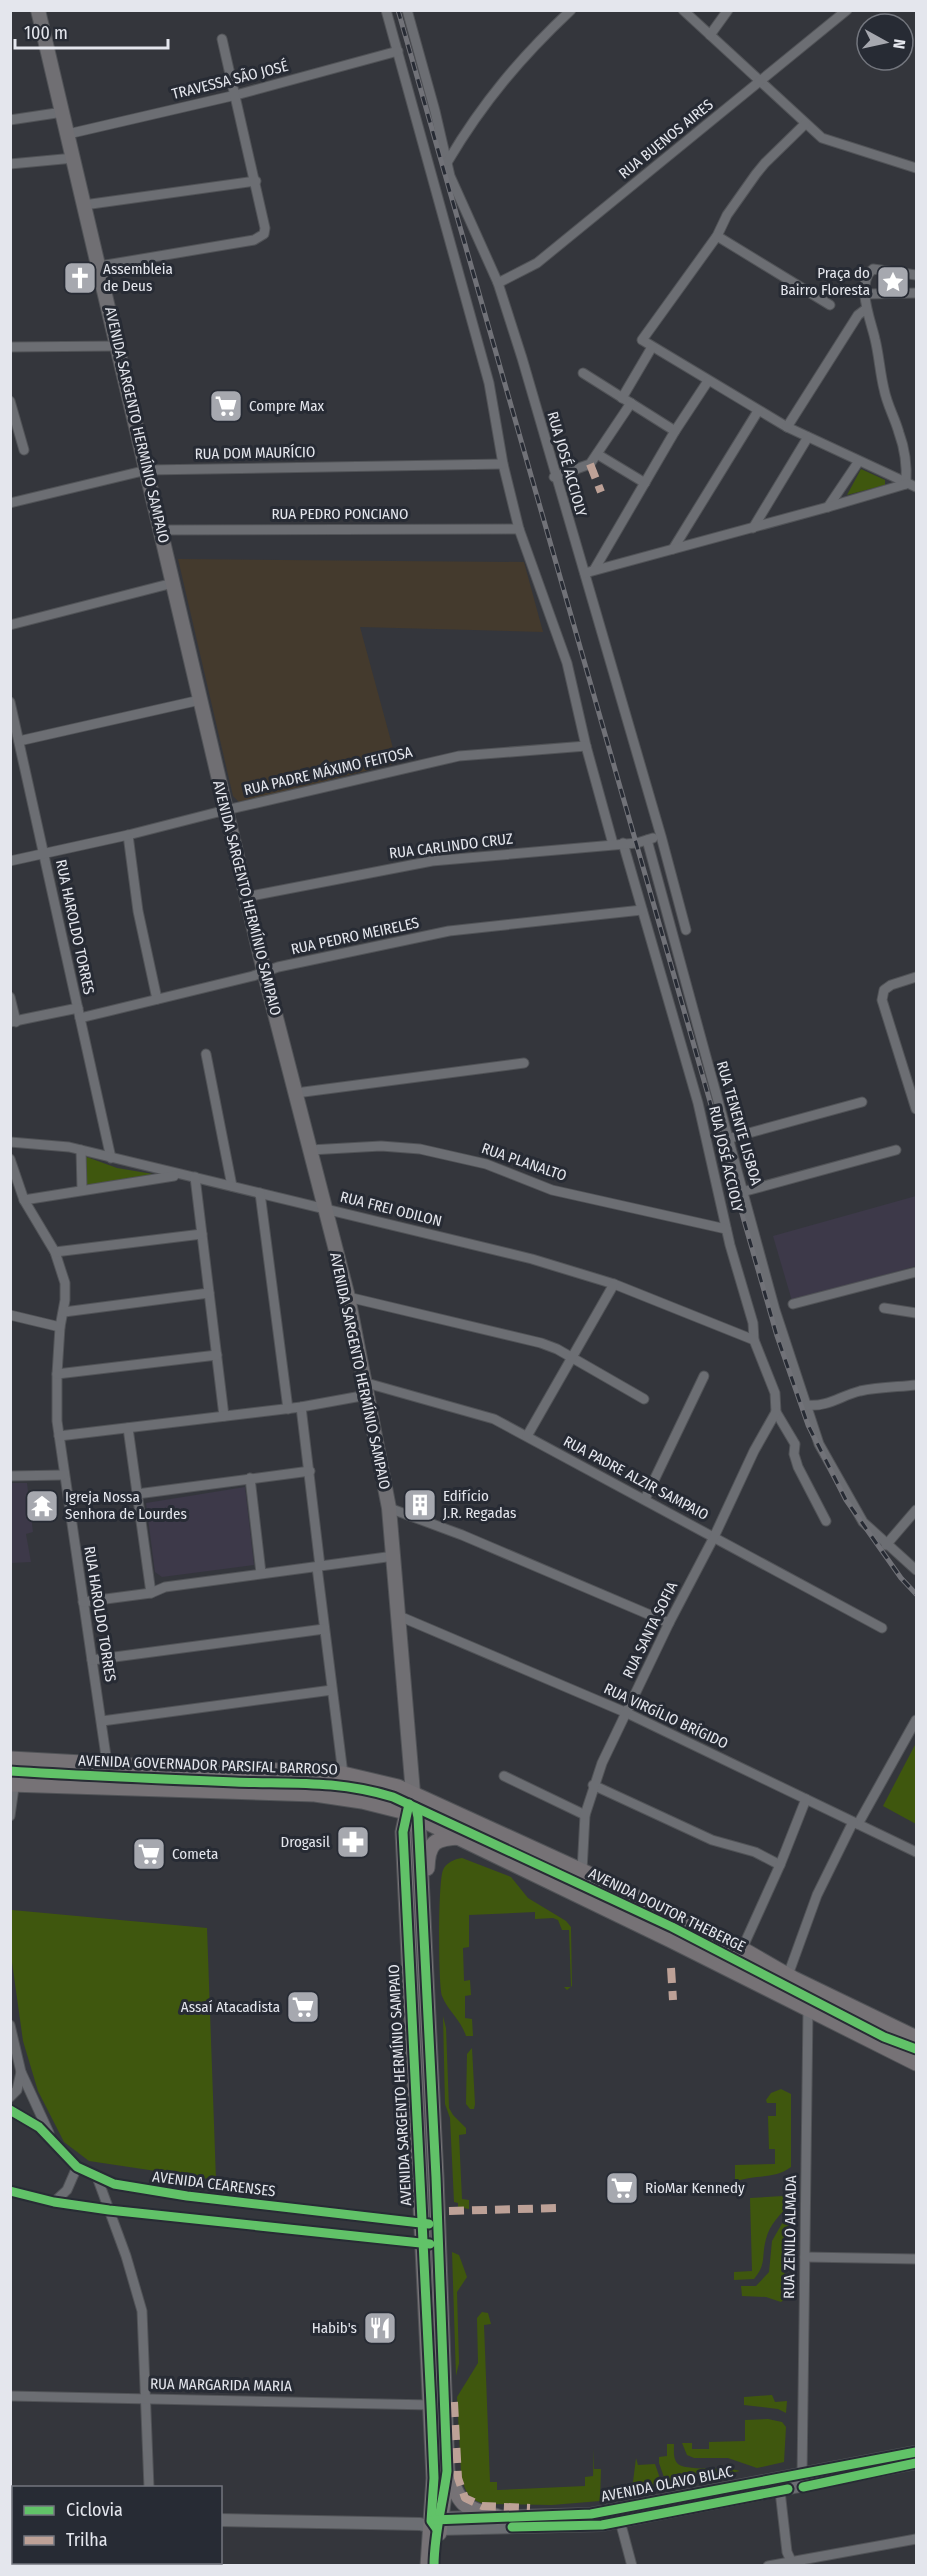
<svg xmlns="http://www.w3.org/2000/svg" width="927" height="2576" font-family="'Fira Sans Condensed',sans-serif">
<rect width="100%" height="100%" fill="#34363c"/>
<polygon fill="#443a2d" points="178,559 524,562 543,632 360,627 397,763 240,803 233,796"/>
<g fill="#3d3949">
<polygon points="916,1196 916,1266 792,1301 773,1236"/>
<polygon points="10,1483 27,1483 33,1532 26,1534 31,1562 11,1563"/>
<polygon points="245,1487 254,1565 162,1577 155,1572 146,1503"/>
</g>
<g fill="#3f570e">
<polygon points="861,469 885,480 885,485 847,495"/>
<polygon points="84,1156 117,1168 159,1175 87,1185"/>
<polygon points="916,1743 916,1824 883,1806"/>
<path d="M462,1858l49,19 17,21 38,23 5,6 1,59 -5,4 -3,-3h7l-2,-57h-7l-4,-10 -5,-2 -18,1v-7l-66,3v32l-6,1 1,33 6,-1 1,15 -6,1v22l7,1 1,17h-7c-5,-16 -18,-25 -24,-40 -4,-12 -4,-115 1,-126 3,-7 11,-11 19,-12z"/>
<polygon points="12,1910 207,1928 216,2180 89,2161 64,2142 38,2091 23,2041 12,1962"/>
<polygon points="443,2016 446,2028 449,2108 453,2115 466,2128 466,2134 459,2135 462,2199 469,2200 469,2209 458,2207 458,2203 454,2202 450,2118 445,2104"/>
<polygon points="472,2048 475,2104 474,2109 470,2109 466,2104 467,2054"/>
<path d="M781,2089l10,5v73c-17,13 -37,7 -56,15v-17l40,-1v-15h-6l-1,-33h8v-13h-9l-1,-3 5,-7z"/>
<path d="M783,2196l8,2v6c-11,10 -21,20 -25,35 -5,18 1,25 -12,40l-20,1v-8l18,-1 -2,-73z"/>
<path d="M784,2220l6,3c-6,14 -9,33 -6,49 2,8 4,14 4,24l-7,6 -15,-5 -24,-1 -1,-10h15l13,-14 3,-31z"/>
<polygon points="452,2252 459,2255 467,2277 457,2292 459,2363 456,2376"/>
<path d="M482,2312l6,1 3,11 -7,1 6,157h7v8l88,-4v-9l8,-1 1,-28v21h7l-1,32 -48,4 -65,-1c-18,-2 -24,-15 -26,-32l-4,-75 21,-34 -1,-45z"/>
<polygon points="772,2395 775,2402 787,2401 786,2413 778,2409 744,2405 744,2397"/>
<polygon points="768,2419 782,2422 786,2427 784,2462 757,2468 728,2458 694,2458 687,2455 682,2443 692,2443 692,2449 709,2449 709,2442 745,2441 745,2420"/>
<path d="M667,2444h7c0,6 -1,14 3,19 7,9 49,3 63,8l-67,15 -7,-3 -7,-20v-6l8,-1z"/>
<polygon points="636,2458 638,2465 655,2464 662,2484 657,2489 612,2498 612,2486 626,2486 633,2482"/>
</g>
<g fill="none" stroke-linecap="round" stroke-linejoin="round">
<defs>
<g id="minor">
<polyline points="386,10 489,383 503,464 519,529 567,663 586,746 613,844"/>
<polyline points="407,10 435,111 450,176 498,283 522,358 661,836 686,930"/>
<polyline points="683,10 822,138 916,168"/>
<polyline points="710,35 728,10"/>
<polyline points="10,120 63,112"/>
<polyline points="805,124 765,163 756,174 727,215 717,236 642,340 787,427 916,487"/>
<polyline points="68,134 236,95 398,51"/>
<path d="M448,161c35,-59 73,-104 123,-151"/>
<polyline points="10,164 74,158"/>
<polyline points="84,205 256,181"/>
<polyline points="717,236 830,305"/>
<polyline points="100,266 254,240 264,234 265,228 222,39"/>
<polyline points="498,283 537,263 847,10"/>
<polyline points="866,294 916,293"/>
<polyline points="10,347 118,346"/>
<polyline points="583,373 675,431"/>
<polyline points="622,398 652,347"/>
<polyline points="10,401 24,450"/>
<polyline points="787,427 858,315 866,309"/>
<polyline points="597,454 645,483"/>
<polyline points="554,477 590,464 631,403"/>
<path d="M906,484c1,-17 -1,-35 -7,-51 -4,-15 -12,-28 -15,-44 -4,-16 -5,-34 -9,-50 -4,-18 -20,-56 -2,-70l43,6"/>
<polyline points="10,503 147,470 503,464"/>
<polyline points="828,507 859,461"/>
<polyline points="753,528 808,437"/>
<polyline points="162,530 519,529"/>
<polyline points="673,549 758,411"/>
<polyline points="594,570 675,431 708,381"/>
<polyline points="585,573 828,507 906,484"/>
<polyline points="10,625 173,583"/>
<polyline points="10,702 111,1158"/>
<polyline points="19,741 200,700"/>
<polyline points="128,835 138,911 157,999"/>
<polyline points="647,840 775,1310 819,1444 863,1522 916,1570"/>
<polyline points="623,843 698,1103 730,1245 753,1323 754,1340 775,1393 776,1412 795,1444 794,1454 798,1467 826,1521"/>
<polyline points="10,861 128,835 226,810 459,756 586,746"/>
<polyline points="246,897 432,861 637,843 653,838"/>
<polyline points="916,977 891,985 884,990 882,1000 916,1109"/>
<polyline points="10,997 16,1022"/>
<polyline points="80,1018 253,976 278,967 449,931 642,910"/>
<polyline points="10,1022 78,1008"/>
<polyline points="206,1054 232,1186"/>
<polyline points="296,1093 524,1063"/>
<polyline points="727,1139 862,1102"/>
<polyline points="10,1142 69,1147 532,1259 614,1284 754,1340"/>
<polyline points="81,1150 82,1189"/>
<polyline points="310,1150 381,1146 420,1149 486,1164 552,1190 726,1229"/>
<polyline points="10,1159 24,1200 55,1252 65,1283 65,1300 60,1327 57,1374 57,1421 107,1763"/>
<polyline points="195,1177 224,1416"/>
<polyline points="742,1192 896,1150"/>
<polyline points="260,1193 288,1409"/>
<polyline points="24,1200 174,1176"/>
<polyline points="55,1252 202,1234"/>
<polyline points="348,1297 541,1343 557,1349 644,1399"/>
<polyline points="793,1304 916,1272"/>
<polyline points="884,1308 916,1313"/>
<polyline points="64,1312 209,1293"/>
<polyline points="10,1315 60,1327"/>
<polyline points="57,1374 217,1355"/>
<polyline points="363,1382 494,1419 882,1628"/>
<path d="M807,1405c21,2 33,-9 53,-14 19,-4 38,-4 56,-6"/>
<polyline points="301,1407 320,1566"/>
<polyline points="128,1428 151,1593"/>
<polyline points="59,1436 301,1407 367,1395"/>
<polyline points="527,1436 614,1284"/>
<polyline points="10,1476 63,1475"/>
<polyline points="250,1478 261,1573"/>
<polyline points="137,1494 310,1471"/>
<polyline points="645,1499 704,1376"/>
<polyline points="389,1508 462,1535 669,1623"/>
<polyline points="886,1545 916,1510"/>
<polyline points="317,1567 343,1774"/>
<polyline points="83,1602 151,1593 165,1587 394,1556"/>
<polyline points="399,1616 627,1713 916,1852"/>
<polyline points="92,1660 324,1629"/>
<polyline points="102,1721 332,1690"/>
<polyline points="504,1776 585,1815"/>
<polyline points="593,1785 712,1840 755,1852 780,1865"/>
<polyline points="10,1816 18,1759"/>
<polyline points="858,1824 916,1720"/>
<polyline points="582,1871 585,1815 602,1763 669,1623 714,1537 754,1451 776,1412"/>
<polyline points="742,1949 780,1865 806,1799"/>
<polyline points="788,1975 817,1895 853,1822"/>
<polyline points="10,2025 21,2072 49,2133"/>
<polyline points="10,2097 17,2090 21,2072"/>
<polyline points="10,2110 39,2127 77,2167 114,2184 187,2196 438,2225"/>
<polyline points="97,2177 126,2256 142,2311 149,2488"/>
<polyline points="10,2191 54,2202 109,2210 427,2244"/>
<polyline points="54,2202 67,2190 77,2167"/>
<polyline points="805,2257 916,2259"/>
<polyline points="10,2396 431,2405"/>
<polyline points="802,2478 808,2009 814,1988"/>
<polyline points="780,2491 787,2552 793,2565"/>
<polyline points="620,2521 632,2566"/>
<polyline points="768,2566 916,2539"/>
</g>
<g id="tertiary">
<polyline points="10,2517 14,2517"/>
<polyline points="220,2520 420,2524 439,2529 602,2525 916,2463"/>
<polyline points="433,2521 441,2518 591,2514 916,2452"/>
</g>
<polyline id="secondary" points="38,10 264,971 348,1297 389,1508 413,1793"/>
<g id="primary">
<polyline points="10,1759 209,1770 261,1770 343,1774 398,1787 582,1871 742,1949 794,1979 916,2038"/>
<polyline points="10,1784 315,1794 362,1801 406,1812 671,1940 916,2063"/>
<polyline points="409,1804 403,1832 434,2478 428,2566"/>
<polyline points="416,1808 418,1817 436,2177 447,2471 439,2533"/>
<path d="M427,1868c1,-26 8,-30 33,-31"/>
<path d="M448,2474c15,34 14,33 50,43"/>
</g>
</defs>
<use href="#minor" stroke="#515357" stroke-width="11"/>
<use href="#tertiary" stroke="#515357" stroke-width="14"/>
<use href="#secondary" stroke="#515357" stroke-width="16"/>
<use href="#primary" stroke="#515357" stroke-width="17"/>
<use href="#minor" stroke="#6c6e73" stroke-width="9"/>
<use href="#tertiary" stroke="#6c6e73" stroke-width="12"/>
<use href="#secondary" stroke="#706f73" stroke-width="14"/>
<use href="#primary" stroke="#767276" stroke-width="15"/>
<defs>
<polyline id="rail" points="398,10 777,1336 808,1425 846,1500 901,1578 916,1594"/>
</defs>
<use href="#rail" stroke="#717278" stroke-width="5"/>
<use href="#rail" stroke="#272b34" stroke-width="3" stroke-dasharray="9" stroke-linecap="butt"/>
<g stroke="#bda197" stroke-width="8" stroke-dasharray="15 8" stroke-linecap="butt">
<polyline points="590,464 601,492"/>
<polyline points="671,1968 673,2000"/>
<polyline points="449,2211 558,2208"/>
<polyline points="454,2402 458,2478 465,2498 482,2506 530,2508"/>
</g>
<defs>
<g id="cycleway">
<path d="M10,1771c75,5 150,8 225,11 57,2 102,-2 158,15l279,130 212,110 32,12"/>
<polyline points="409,1804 403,1832 431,2405 434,2478 431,2521 436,2528"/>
<path d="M416,1808l2,9 18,360 11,294c-4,32 -13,62 -13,95"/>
<polyline points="10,2110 39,2127 77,2167 114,2184 187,2196 429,2224"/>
<polyline points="10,2191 54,2202 109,2210 430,2244"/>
<polyline points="803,2487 916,2463"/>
<polyline points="433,2520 591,2514 916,2452"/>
<polyline points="512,2527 602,2525 788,2489"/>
</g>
</defs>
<use href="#cycleway" stroke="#272b34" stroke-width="13"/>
<use href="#cycleway" stroke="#61c268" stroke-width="9"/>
</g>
<defs>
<symbol id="church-square" viewBox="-11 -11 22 22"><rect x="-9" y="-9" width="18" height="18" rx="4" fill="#a6a8af" stroke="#272b34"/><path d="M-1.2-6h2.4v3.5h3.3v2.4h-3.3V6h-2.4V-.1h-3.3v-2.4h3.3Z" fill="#fff"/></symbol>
<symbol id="sight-square" viewBox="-11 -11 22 22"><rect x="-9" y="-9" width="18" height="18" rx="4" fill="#a6a8af" stroke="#272b34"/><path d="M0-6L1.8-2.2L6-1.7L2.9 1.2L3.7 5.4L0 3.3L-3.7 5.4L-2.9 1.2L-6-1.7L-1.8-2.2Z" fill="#fff"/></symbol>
<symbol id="supermarket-square" viewBox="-11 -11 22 22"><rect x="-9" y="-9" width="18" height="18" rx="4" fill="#a6a8af" stroke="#272b34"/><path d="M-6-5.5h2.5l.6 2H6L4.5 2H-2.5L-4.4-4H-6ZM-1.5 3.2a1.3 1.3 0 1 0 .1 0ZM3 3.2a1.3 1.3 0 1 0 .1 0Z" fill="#fff"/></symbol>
<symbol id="building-square" viewBox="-11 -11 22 22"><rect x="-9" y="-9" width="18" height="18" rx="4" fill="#a6a8af" stroke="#272b34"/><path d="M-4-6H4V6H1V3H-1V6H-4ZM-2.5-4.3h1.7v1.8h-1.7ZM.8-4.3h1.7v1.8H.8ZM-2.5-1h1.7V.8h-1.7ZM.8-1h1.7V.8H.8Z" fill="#fff"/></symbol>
<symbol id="temple-square" viewBox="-11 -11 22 22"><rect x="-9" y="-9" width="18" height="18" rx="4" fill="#a6a8af" stroke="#272b34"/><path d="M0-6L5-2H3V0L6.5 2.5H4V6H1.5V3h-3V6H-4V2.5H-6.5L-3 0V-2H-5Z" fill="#fff"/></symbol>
<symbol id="pharmacy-square" viewBox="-11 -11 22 22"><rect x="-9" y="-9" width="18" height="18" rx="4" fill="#a6a8af" stroke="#272b34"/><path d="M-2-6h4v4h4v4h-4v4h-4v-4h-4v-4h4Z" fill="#fff"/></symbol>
<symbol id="restaurant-square" viewBox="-11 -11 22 22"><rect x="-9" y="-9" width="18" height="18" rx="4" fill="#a6a8af" stroke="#272b34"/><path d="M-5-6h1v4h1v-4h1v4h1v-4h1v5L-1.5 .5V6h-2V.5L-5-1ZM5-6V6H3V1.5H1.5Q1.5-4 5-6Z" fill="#fff"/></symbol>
</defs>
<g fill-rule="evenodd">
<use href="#church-square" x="61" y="259" width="38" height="38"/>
<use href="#sight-square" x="874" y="263" width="38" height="38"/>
<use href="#supermarket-square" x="207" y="387" width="38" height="38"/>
<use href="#building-square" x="401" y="1486" width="38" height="38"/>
<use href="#temple-square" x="23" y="1487" width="38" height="38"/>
<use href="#pharmacy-square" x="334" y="1823" width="38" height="38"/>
<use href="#supermarket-square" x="130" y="1835" width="38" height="38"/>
<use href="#supermarket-square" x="284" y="1988" width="38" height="38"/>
<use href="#supermarket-square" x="603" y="2169" width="38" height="38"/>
<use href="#restaurant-square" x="361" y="2309" width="38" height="38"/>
</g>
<g text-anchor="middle" stroke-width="6" stroke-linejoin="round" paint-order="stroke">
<g font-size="15" fill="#e4e6ed" stroke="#272b34">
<text transform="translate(230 80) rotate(-14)" y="5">TRAVESSA SÃO JOSÉ</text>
<text transform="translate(666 139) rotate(-39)" y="5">RUA BUENOS AIRES</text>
<text transform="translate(137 425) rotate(77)" y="5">AVENIDA SARGENTO HERMÍNIO SAMPAIO</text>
<text transform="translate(255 453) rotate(-1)" y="5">RUA DOM MAURÍCIO</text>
<text transform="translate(567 464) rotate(74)" y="5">RUA JOSÉ ACCIOLY</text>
<text x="340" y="519">RUA PEDRO PONCIANO</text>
<text transform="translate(328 771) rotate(-13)" y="5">RUA PADRE MÁXIMO FEITOSA</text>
<text transform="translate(451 846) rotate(-7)" y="5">RUA CARLINDO CRUZ</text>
<text transform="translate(247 898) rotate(76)" y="5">AVENIDA SARGENTO HERMÍNIO SAMPAIO</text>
<text transform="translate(75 927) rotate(78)" y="5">RUA HAROLDO TORRES</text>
<text transform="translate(355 936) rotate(-12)" y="5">RUA PEDRO MEIRELES</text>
<text transform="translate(739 1123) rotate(74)" y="5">RUA TENENTE LISBOA</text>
<text transform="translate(726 1159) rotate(77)" y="5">RUA JOSÉ ACCIOLY</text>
<text transform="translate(524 1162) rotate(19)" y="5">RUA PLANALTO</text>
<text transform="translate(391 1209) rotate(14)" y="5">RUA FREI ODILON</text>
<text transform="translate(360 1371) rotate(78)" y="5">AVENIDA SARGENTO HERMÍNIO SAMPAIO</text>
<text transform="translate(636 1478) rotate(28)" y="5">RUA PADRE ALZIR SAMPAIO</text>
<text transform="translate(100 1614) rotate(81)" y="5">RUA HAROLDO TORRES</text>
<text transform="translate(650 1630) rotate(-64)" y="5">RUA SANTA SOFIA</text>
<text transform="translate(666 1716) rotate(25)" y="5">RUA VIRGÍLIO BRÍGIDO</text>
<text transform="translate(208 1765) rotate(2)" y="5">AVENIDA GOVERNADOR PARSIFAL BARROSO</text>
<text transform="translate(667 1910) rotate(26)" y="5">AVENIDA DOUTOR THEBERGE</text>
<text transform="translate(400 2085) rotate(-93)" y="5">AVENIDA SARGENTO HERMÍNIO SAMPAIO</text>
<text transform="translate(214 2184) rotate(7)" y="5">AVENIDA CEARENSES</text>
<text transform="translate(790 2237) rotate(-89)" y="5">RUA ZENILO ALMADA</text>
<text transform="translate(221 2385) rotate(1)" y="5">RUA MARGARIDA MARIA</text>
<text transform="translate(667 2484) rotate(-11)" y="5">AVENIDA OLAVO BILAC</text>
</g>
<g font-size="15" fill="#e4e6ed" stroke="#272b34" text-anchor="start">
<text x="103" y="274">Assembleia<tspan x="103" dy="17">de Deus</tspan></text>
<text x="870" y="278" text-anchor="end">Praça do<tspan x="870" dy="17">Bairro Floresta</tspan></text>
<text x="249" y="411">Compre Max</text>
<text x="443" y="1501">Edifício<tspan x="443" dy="17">J.R. Regadas</tspan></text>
<text x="65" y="1502">Igreja Nossa<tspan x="65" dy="17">Senhora de Lourdes</tspan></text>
<text x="330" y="1847" text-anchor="end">Drogasil</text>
<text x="172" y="1859">Cometa</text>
<text x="280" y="2012" text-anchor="end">Assaí Atacadista</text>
<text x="645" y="2193">RioMar Kennedy</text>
<text x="357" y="2333" text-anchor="end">Habib's</text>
</g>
</g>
<rect width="927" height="2576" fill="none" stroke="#e4e6ed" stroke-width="24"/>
<rect x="12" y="2486" width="210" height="78" fill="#272b34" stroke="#73767e" stroke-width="1.5"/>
<rect x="24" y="2506" width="30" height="9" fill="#61c268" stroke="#73767e" stroke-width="1.5"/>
<text x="66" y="2516" font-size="18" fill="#e4e6ed">Ciclovia</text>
<rect x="24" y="2536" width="30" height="9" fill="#bda197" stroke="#73767e" stroke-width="1.5"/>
<text x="66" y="2546" font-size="18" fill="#e4e6ed">Trilha</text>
<g transform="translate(885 42) rotate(98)"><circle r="28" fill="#272b34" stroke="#73767e" stroke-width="1.5"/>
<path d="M0-4.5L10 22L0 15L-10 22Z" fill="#a6a8af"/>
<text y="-9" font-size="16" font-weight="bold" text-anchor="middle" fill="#e4e6ed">N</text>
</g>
<path d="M15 39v9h153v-9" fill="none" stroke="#e4e6ed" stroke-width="3"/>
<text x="24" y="39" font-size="18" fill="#e4e6ed" stroke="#272b34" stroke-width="4.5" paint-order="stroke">100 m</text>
</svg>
